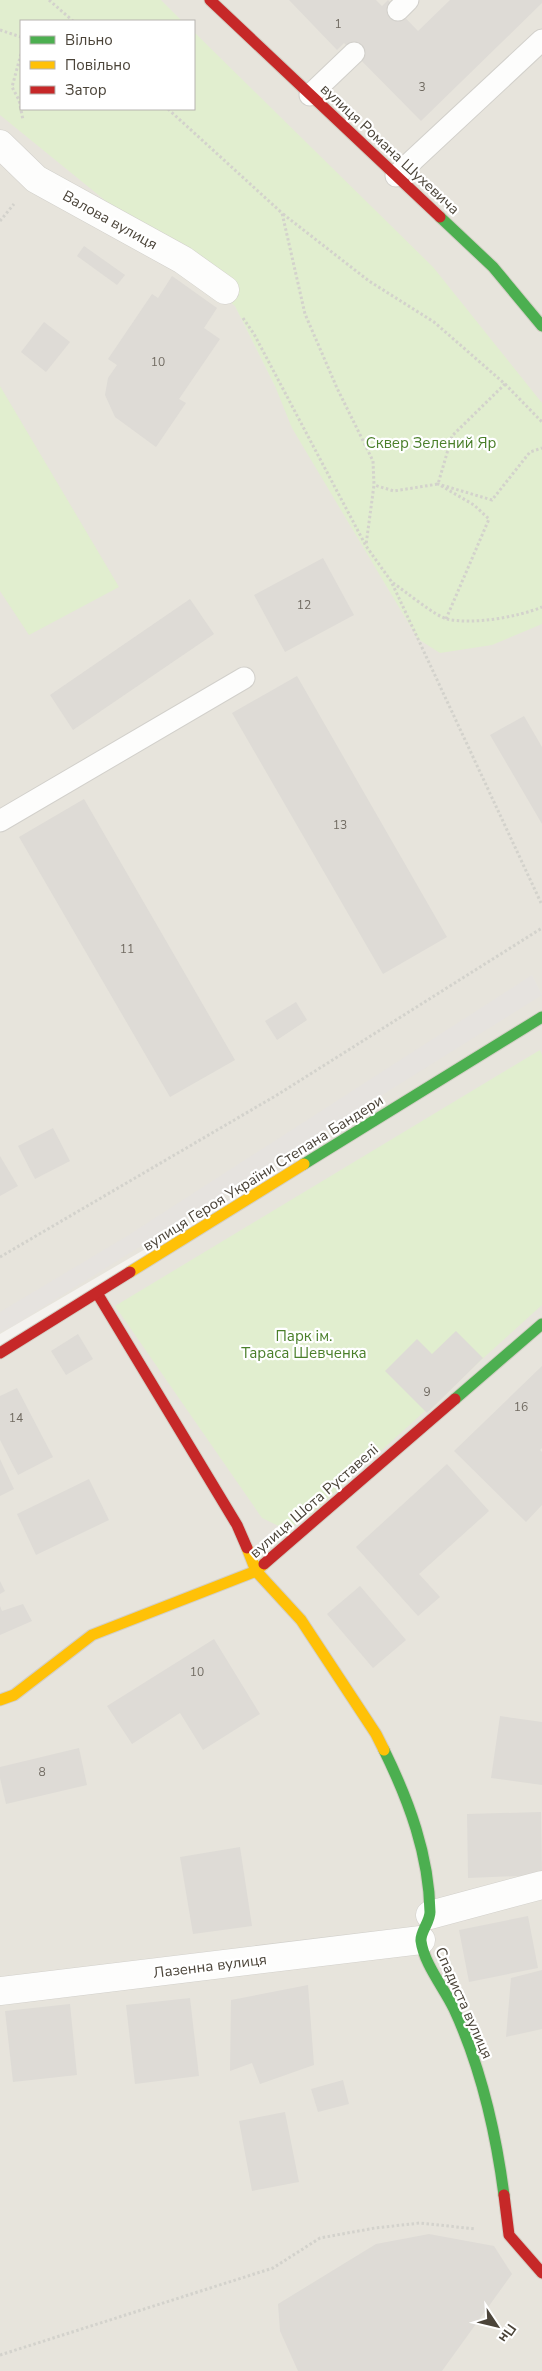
<svg xmlns="http://www.w3.org/2000/svg" width="542" height="2371" font-family="'Nunito Sans',sans-serif">
<rect width="100%" height="100%" fill="#f4f2ee"/>
<path fill="#e7e4dc" fill-rule="evenodd" d="M0,0h542v2371h-542v-1018l525,-326 -525,307zM21,21h173v88h-173z"/>
<g fill="#e1eecf">
<polygon points="0,0 161,0 182,21 21,21 21,109 194,109 194,32 433,267 542,403 542,624 492,645 440,653 418,639 292,428 275,386 235,306 0,115"/>
<polygon points="0,386 119,587 29,635 0,591"/>
<polygon points="540,1050 542,1055 542,1305 310,1515 287,1530 262,1518 115,1306"/>
</g>
<polygon fill="#e6e3df" points="532,975 542,995 13,1326 0,1332 0,1312 127,1236"/>
<g fill="#dedbd6">
<polygon points="289,0 376,0 382,6 388,0 418,31 450,0 542,0 542,3 421,121 344,43 337,50"/>
<polygon points="84,246 125,275 117,285 77,256"/>
<polygon points="172,276 217,308 204,328 220,339 179,399 186,403 156,447 115,417 105,395 108,378 117,365 108,359 152,294 158,298"/>
<polygon points="44,322 70,342 46,372 21,352"/>
<polygon points="323,558 354,615 285,652 254,595"/>
<polygon points="190,599 214,634 73,730 50,695"/>
<polygon points="297,676 447,937 383,974 232,713"/>
<polygon points="524,716 542,747 542,824 490,735"/>
<polygon points="84,799 235,1060 170,1097 19,837"/>
<polygon points="296,1002 307,1020 277,1040 265,1021"/>
<polygon points="53,1128 70,1161 35,1179 18,1146"/>
<polygon points="0,1156 18,1186 0,1196"/>
<polygon points="456,1331 483,1358 427,1413 385,1371 417,1339 432,1354"/>
<polygon points="78,1334 93,1359 66,1375 51,1351"/>
<polygon points="542,1366 542,1448 540,1450 542,1452 542,1505 526,1522 454,1451"/>
<polygon points="17,1388 53,1457 18,1475 0,1440 0,1396"/>
<polygon points="0,1459 14,1489 0,1496"/>
<polygon points="447,1464 489,1511 419,1574 440,1597 418,1616 356,1547"/>
<polygon points="89,1479 109,1520 36,1555 17,1514"/>
<polygon points="0,1581 5,1591 0,1594"/>
<polygon points="360,1586 406,1640 373,1668 327,1614"/>
<polygon points="23,1604 32,1621 0,1635 0,1606 2,1611"/>
<polygon points="214,1639 260,1714 203,1750 180,1713 132,1744 107,1706"/>
<polygon points="500,1716 542,1722 542,1785 491,1778"/>
<polygon points="79,1748 87,1785 6,1804 0,1778 0,1767"/>
<polygon points="541,1812 542,1875 468,1878 467,1814"/>
<polygon points="240,1847 252,1926 193,1934 180,1857"/>
<polygon points="528,1916 538,1968 469,1982 459,1930"/>
<polygon points="542,1970 542,2029 506,2037 511,1978"/>
<polygon points="308,1985 314,2065 260,2084 252,2063 230,2071 231,2000"/>
<polygon points="190,1998 199,2076 135,2084 126,2005"/>
<polygon points="70,2004 77,2075 13,2082 5,2011"/>
<polygon points="343,2080 349,2104 318,2112 311,2089"/>
<polygon points="285,2112 299,2182 252,2191 239,2121"/>
<polygon points="429,2234 494,2246 512,2274 442,2371 298,2371 280,2331 278,2304 376,2244"/>
</g>
<g fill="none" stroke-linecap="round" stroke-linejoin="round">
<defs>
<g id="lane">
<polyline points="398,10 408,0"/>
<polyline points="310,95 354,53"/>
<polyline points="396,176 542,40"/>
<polyline points="0,821 244,678"/>
</g>
<g id="street">
<polyline points="0,144 36,179 183,260 225,290"/>
<polyline points="430,1915 542,1885"/>
<polyline points="0,1991 421,1940"/>
</g>
<g id="fast">
<polyline points="440,217 493,267 542,326"/>
<polyline points="304,1164 542,1017"/>
<polyline points="455,1399 542,1324"/>
<path d="M384,1750c25,51 45,105 46,162 0,10 -10,20 -9,29 3,23 23,47 33,68 26,56 42,125 50,186"/>
</g>
<g id="slow">
<polyline points="130,1272 304,1164"/>
<polyline points="247,1548 256,1571 301,1620 376,1734 384,1750"/>
<polyline points="0,1700 14,1695 92,1635 256,1571 264,1564"/>
</g>
<g id="jam">
<polyline points="210,0 440,217"/>
<polyline points="97,1293 237,1525 247,1548"/>
<polyline points="0,1353 130,1272"/>
<polyline points="264,1564 455,1399"/>
<polyline points="504,2195 509,2235 542,2273"/>
</g>
</defs>
<use href="#lane" stroke="#d2d0cb" stroke-width="23"/>
<use href="#street" stroke="#d2d0cb" stroke-width="29"/>
<use href="#fast" stroke="#d3cfc5" stroke-width="13"/>
<use href="#slow" stroke="#d3cfc5" stroke-width="13"/>
<use href="#jam" stroke="#d3cfc5" stroke-width="13"/>
<g stroke="#d3d2cc" stroke-width="3" stroke-dasharray="2.5 2.5" stroke-linecap="butt">
<polyline points="49,0 73,21"/>
<polyline points="0,30 21,37"/>
<polyline points="21,54 12,87 19,100 23,120"/>
<polyline points="168,109 282,213 305,314 337,388 373,461 374,485 366,545"/>
<polyline points="283,214 369,281 434,322 505,384 452,436 438,484 394,491 374,485"/>
<polyline points="0,221 14,204"/>
<polyline points="243,318 254,334 366,546 391,581 542,905"/>
<polyline points="505,384 542,422"/>
<path d="M393,583c12,8 42,33 54,36 26,6 71,-2 95,-12"/>
<polyline points="446,619 489,519 474,505 438,484 492,500 530,452 542,448"/>
<polyline points="0,1257 277,1095 542,928"/>
<polyline points="0,2355 273,2268 320,2238 375,2228 420,2223 476,2229"/>
</g>
<use href="#lane" stroke="#fdfdfc" stroke-width="21"/>
<use href="#street" stroke="#fdfdfc" stroke-width="28"/>
<use href="#fast" stroke="#4caf50" stroke-width="11"/>
<use href="#slow" stroke="#ffc107" stroke-width="11"/>
<use href="#jam" stroke="#c62828" stroke-width="11"/>
</g>
<g text-anchor="middle" stroke-width="4.5" stroke-linejoin="round" paint-order="stroke">
<g font-size="12" fill="#706a61">
<text x="338" y="28">1</text>
<text x="422" y="91">3</text>
<text x="158" y="366">10</text>
<text x="304" y="609">12</text>
<text x="340" y="829">13</text>
<text x="127" y="953">11</text>
<text x="427" y="1396">9</text>
<text x="521" y="1411">16</text>
<text x="16" y="1422">14</text>
<text x="197" y="1676">10</text>
<text x="42" y="1776">8</text>
</g>
<g font-size="15" fill="#4b4439" stroke="#fff">
<text transform="translate(390 149) rotate(43)" y="5">вулиця Романа Шухевича</text>
<text transform="translate(110 220) rotate(29)" y="5">Валова вулиця</text>
<text transform="translate(263 1173) rotate(-32)" y="5">вулиця Героя України Степана Бандери</text>
<text transform="translate(314 1501) rotate(-41)" y="5">вулиця Шота Руставелі</text>
<text transform="translate(210 1966) rotate(-7)" y="5">Лазенна вулиця</text>
<text transform="translate(464 2003) rotate(66)" y="5">Спадиста вулиця</text>
</g>
<g font-size="15" fill="#4a7f2a" stroke="#fff">
<text x="431" y="448">Сквер Зелений Яр</text>
<text x="304" y="1341">Парк ім.<tspan x="304" dy="17">Тараса Шевченка</tspan></text>
</g>
</g>
<rect x="20" y="20" width="175" height="90" fill="#ffffff" stroke="#b7b4b0"/>
<rect x="30" y="36" width="25" height="8" fill="#4caf50" stroke="#b7b4b0"/>
<text x="65" y="45" font-size="15" fill="#4b4439">Вільно</text>
<rect x="30" y="61" width="25" height="8" fill="#ffc107" stroke="#b7b4b0"/>
<text x="65" y="70" font-size="15" fill="#4b4439">Повільно</text>
<rect x="30" y="86" width="25" height="8" fill="#c62828" stroke="#b7b4b0"/>
<text x="65" y="95" font-size="15" fill="#4b4439">Затор</text>
<g transform="translate(497 2326) rotate(125)" stroke="#ffffff" stroke-width="4" paint-order="stroke">
<path d="M0-4L9 19L0 12L-9 19Z" fill="#4b4439"/>
<text y="-8" font-size="14" font-weight="bold" text-anchor="middle" fill="#4b4439">Пн</text>
</g>
</svg>
